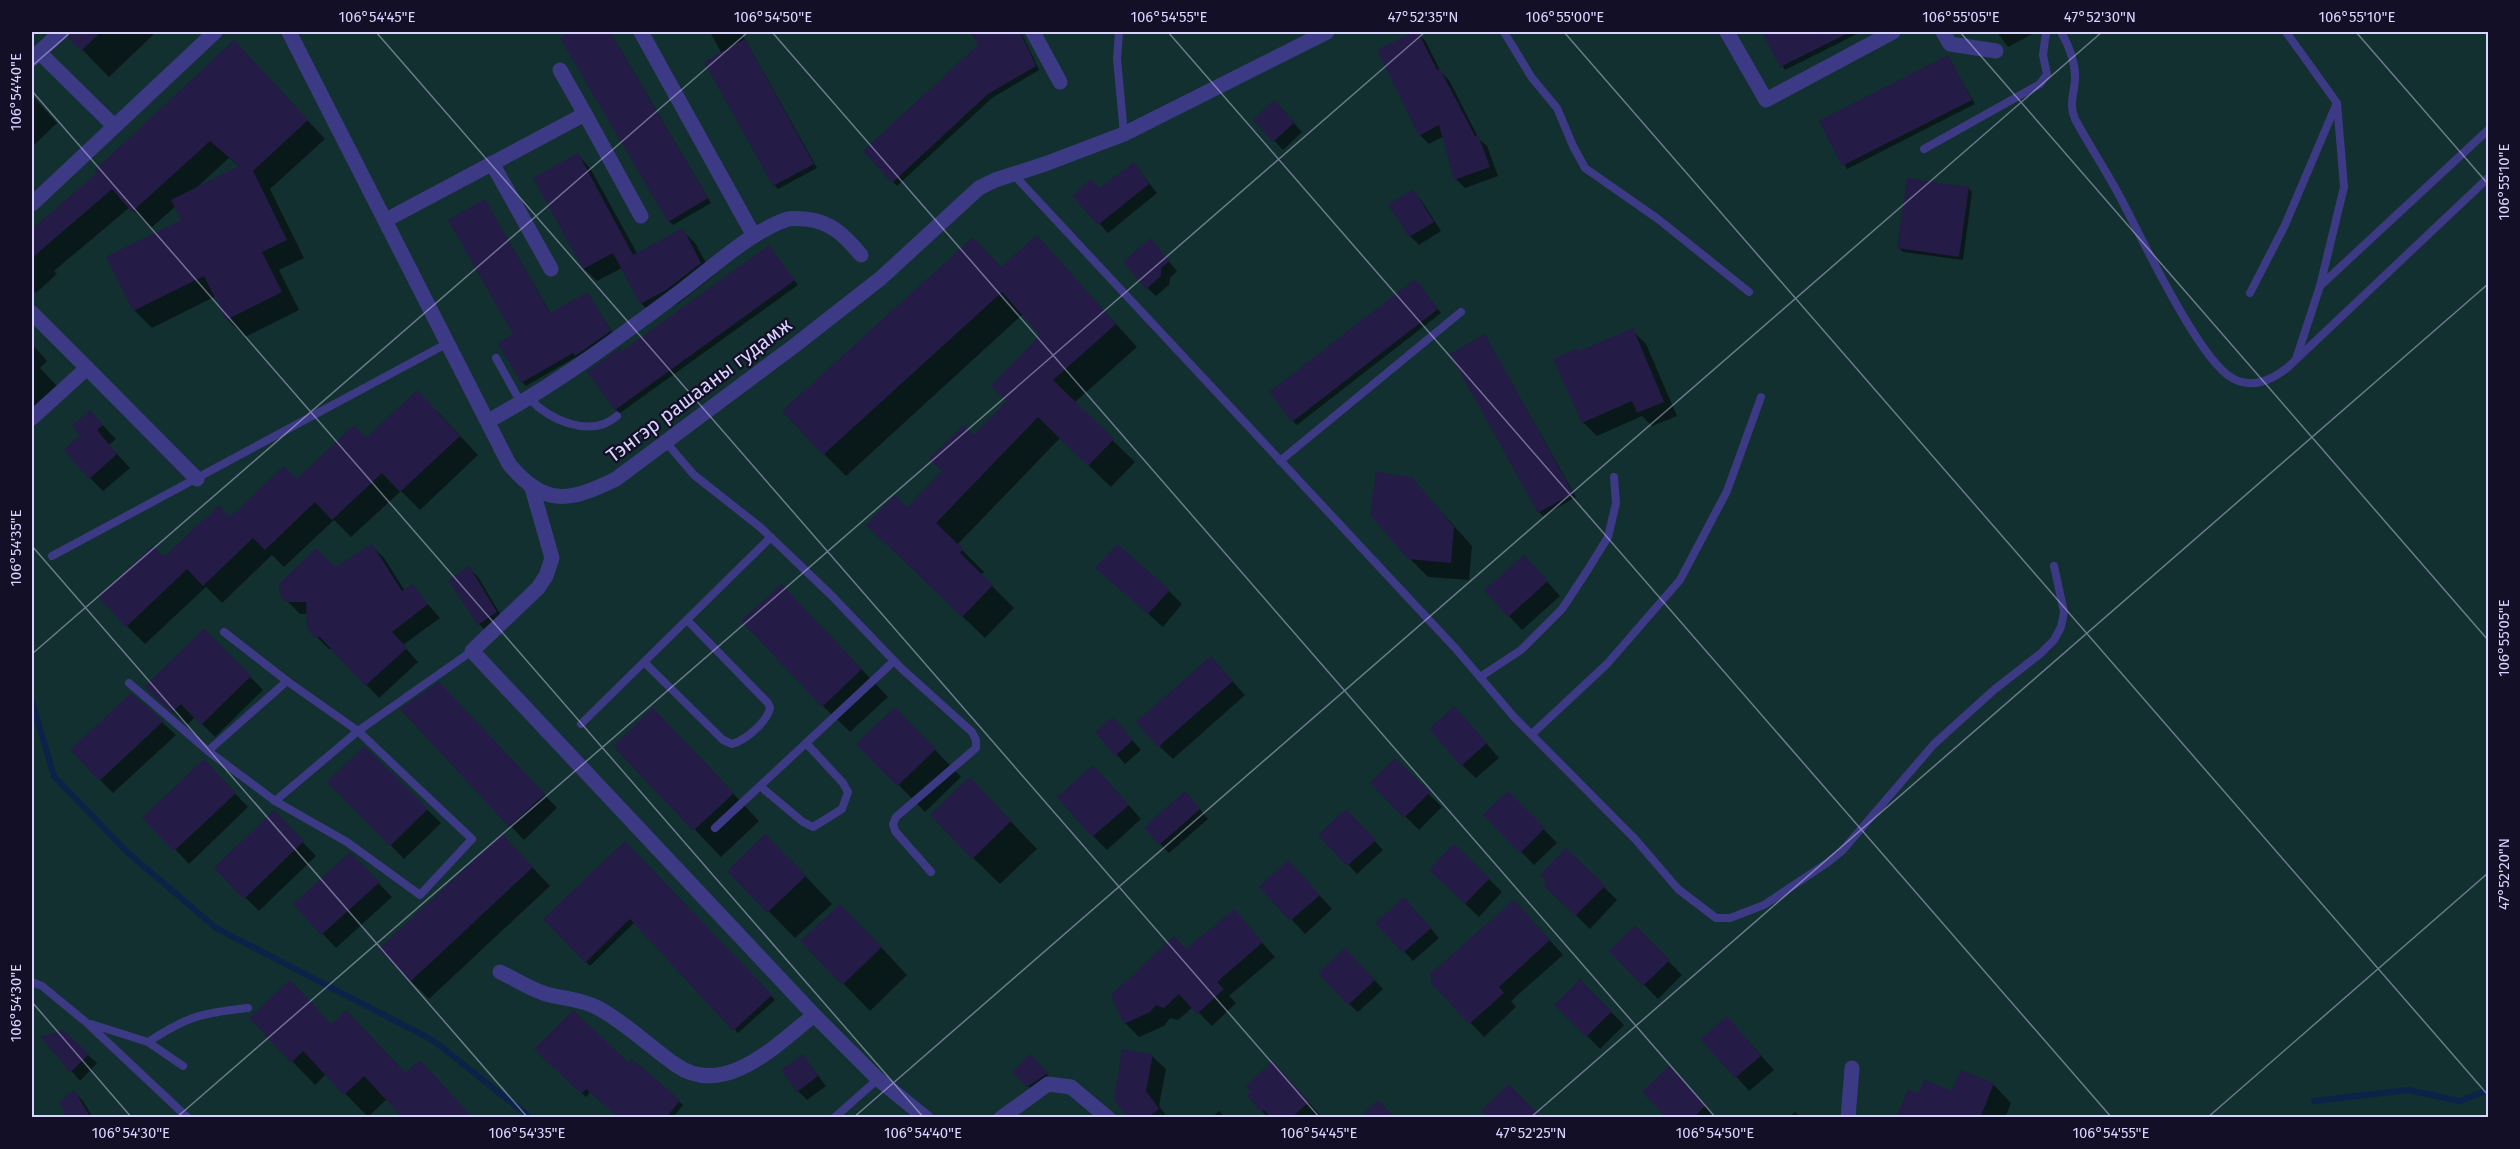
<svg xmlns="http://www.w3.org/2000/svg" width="2520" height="1149" font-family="'Fira Sans',sans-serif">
<rect width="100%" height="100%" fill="#130f26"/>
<rect fill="#12302f" x="32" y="32" width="2456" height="1085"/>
<g fill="#0007" fill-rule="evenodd">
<polygon points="65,32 156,32 109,77"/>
<polygon points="574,32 610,32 711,203 673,225 669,221 562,39"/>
<polygon points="710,32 741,32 817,168 778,189 774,185 722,54"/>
<polygon points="973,32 1021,32 1039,70 992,98 897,186 865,152 980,45"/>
<polygon points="1416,32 1425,40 1441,72 1449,80 1479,139 1487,146 1498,176 1465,188 1456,179 1444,136 1429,144 1420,135 1379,50"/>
<polygon points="1763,32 1861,32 1785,70"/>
<polygon points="1997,32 2036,32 2008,47"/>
<polygon points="1948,57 1975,104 1847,169 1821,122"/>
<path d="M252,60l73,79 -55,50 34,69 -25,12 20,40 -54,27 -18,-18 -11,-23 -64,32 -17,-17 -27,-53 75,-37 -7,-15 -25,22 -21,-21 -76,64 3,3 -21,19 -4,-4v-53zM229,158l11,9 -45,22z"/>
<polygon points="32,95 57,123 32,147"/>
<polygon points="1274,102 1302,132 1283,150 1255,120"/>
<polygon points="578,155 590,168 638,255 682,230 695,243 713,276 679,303 654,316 641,303 622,268 597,281 584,269 535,178"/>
<polygon points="1134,164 1157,193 1108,233 1074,196 1099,189"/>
<polygon points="1968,188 1972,192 1963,260 1903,252 1899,248"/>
<polygon points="1412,191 1421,200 1441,231 1419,245 1410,236 1390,205"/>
<polygon points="485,201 551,314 588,294 614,335 526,386 522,382 515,335"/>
<polygon points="1037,237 1137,347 1074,403 1135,462 1111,487 1060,438 957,545 984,572 981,575 1014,608 985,638 890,547 907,509 1009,401 1042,335 1023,314 846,476 824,454 1002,268"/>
<polygon points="769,247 798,285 620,413 616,409"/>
<polygon points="1158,249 1177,271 1170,278 1169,285 1156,296 1147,288"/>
<polygon points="1419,285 1441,313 1297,425 1293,421"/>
<polygon points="1632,330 1646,344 1677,416 1652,426 1642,416 1597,436 1583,422 1581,352"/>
<polygon points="1485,336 1576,497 1543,516 1539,512"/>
<polygon points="32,344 47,361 40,368 57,386 32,410"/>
<polygon points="436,410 478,455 420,510 401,491 351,537 334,520 284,567 272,555 222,603 206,587 145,644 127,626 164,559 366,440"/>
<polygon points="90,412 116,439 109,445 130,468 103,491 90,478 82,436"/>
<polygon points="1411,478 1472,546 1469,580 1428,577 1409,558"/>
<polygon points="372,546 384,558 405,591 412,586 440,618 403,645 418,662 379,698 333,649 329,649 316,636 308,614 300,614 287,601"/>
<polygon points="469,568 478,577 505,622 488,633 479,624"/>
<polygon points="1097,568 1169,591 1182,604 1163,627"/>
<polygon points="1537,570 1560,596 1522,630 1509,616"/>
<polygon points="808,613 888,697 850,732 823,706"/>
<polygon points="204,630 263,690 215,737 195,717 187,725 146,687"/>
<polygon points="1224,672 1245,695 1173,759 1159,746"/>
<polygon points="452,698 557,808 524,840 402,710"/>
<polygon points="162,722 176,735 113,793 100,780"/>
<polygon points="1468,722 1499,758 1476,778 1462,765"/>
<polygon points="1122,728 1141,750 1125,764 1097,732"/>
<polygon points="922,736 961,777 925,812 859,744"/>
<polygon points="680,737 759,821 721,857 615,746"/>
<polygon points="364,748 441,823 404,859 329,782"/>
<polygon points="1395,760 1442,807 1419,830 1372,783"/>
<polygon points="217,775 248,807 189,864 145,818"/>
<polygon points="1107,781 1141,819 1107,850 1093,836"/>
<polygon points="1508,793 1557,843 1534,865 1485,815"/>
<polygon points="1194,802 1208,819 1169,853 1160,844"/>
<polygon points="996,806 1037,849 1000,884 973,858"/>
<polygon points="274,812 316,856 259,911 216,868"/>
<polygon points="1355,820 1383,850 1357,874 1320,835"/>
<polygon points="625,843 775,1000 738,1033 635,922 590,966 545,919"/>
<polygon points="1566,850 1617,900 1590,929 1545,885"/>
<polygon points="350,854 392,897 336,948 295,904"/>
<polygon points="520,854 550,886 429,999 411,981"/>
<polygon points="792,862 832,904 795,938 729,871"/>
<polygon points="1302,876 1332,909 1305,934 1261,887"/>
<polygon points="1489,879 1502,892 1479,917 1445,884"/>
<polygon points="1413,908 1439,938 1413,961 1378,923"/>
<polygon points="1234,911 1275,957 1229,996 1236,1003 1212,1026 1193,1007 1178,1020 1170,1018 1164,1026 1139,1037 1125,1023 1187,951"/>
<polygon points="1527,915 1563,955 1511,1001 1516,1007 1484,1037 1433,983"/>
<polygon points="1635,927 1682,975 1658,999 1611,951"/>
<polygon points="867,932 907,975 870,1011 802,941"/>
<polygon points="1354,959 1383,989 1358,1012 1349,1004"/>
<polygon points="1580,981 1624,1025 1600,1049 1556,1005"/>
<polygon points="346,1012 406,1074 387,1099 368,1117 326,1074 315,1085 251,1018 332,1025"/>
<polygon points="1740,1032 1774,1070 1749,1091 1703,1039"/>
<polygon points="43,1038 88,1055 97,1063 80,1081"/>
<polygon points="536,1049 629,1065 633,1061 683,1105 673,1118 620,1118 590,1092 586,1097"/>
<polygon points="803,1056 826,1086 807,1100 798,1091"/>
<polygon points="1030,1056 1055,1083 1037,1095 1014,1072"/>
<polygon points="1152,1056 1166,1069 1159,1106 1168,1118 1129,1118"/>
<polygon points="1669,1068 1717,1118 1669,1118"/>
<polygon points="1286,1077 1321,1116 1319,1118 1268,1118 1262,1111"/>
<polygon points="1993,1084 2011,1103 2005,1118 1898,1118 1919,1095 1952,1093"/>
<polygon points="74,1092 83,1101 93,1118 69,1118"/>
<polygon points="1219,1111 1226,1118 1211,1118"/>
<polygon points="1795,1112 1802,1118 1788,1118"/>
</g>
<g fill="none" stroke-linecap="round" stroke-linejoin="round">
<g stroke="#0c2248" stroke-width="6">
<polyline points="32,702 54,776 127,852 216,928 434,1041 531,1118"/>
<polyline points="2314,1101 2408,1090 2460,1101 2488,1090"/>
</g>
</g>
<g fill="#241b47">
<polygon points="71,32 101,32 81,51 68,38"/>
<polygon points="571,32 610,32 708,198 668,222 560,38"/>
<polygon points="971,32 1020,32 1036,66 988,94 892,183 863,151 978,45"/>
<polygon points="1413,32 1418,32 1437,70 1440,69 1475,136 1478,135 1490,167 1454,180 1439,125 1419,136 1377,50"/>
<polygon points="1762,32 1850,32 1780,67"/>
<polygon points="745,39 814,164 773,186 704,62"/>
<polygon points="234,40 308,120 253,171 287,240 262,252 282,292 226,320 204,276 133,311 106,257 181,220 171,200 239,166 210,141 132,212 112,189 32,258 32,229 97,173 95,170"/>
<polygon points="1948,55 1972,100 1842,166 1819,121"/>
<polygon points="1274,100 1295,122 1273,142 1253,120"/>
<polygon points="578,153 633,255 683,228 701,263 666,290 640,304 613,253 583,269 533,178"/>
<polygon points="1134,162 1149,184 1098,225 1072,196 1091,179 1099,188"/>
<polygon points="1907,178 1969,187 1959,257 1897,248"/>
<polygon points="1413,189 1434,222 1409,237 1388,205"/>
<polygon points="485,199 550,313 588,292 611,331 575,356 573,353 521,383 498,343 513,334 448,220"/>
<polygon points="1037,235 1116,324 1053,380 1114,439 1088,466 1038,417 936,523 963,549 960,553 993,585 962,617 866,525 895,495 907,507 942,471 929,459 963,425 974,435 1007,401 991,386 1040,335 1002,292 823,455 782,411 973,237 1001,267"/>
<polygon points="1150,238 1170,261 1161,268 1161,276 1146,289 1123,262"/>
<polygon points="769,245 795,280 615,410 587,372 620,348 622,351"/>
<polygon points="1415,279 1438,309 1292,422 1269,392"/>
<polygon points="1633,328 1664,402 1637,413 1632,401 1582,423 1553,359 1578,348 1580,351"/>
<polygon points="1485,334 1573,493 1538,513 1450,354"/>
<polygon points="417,390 460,436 400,492 382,473 332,520 315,502 265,550 253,538 203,586 187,569 126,627 98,597 153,546 164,557 219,505 230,517 284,466 297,479 354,425 366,438"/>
<polygon points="90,410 103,425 97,430 117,454 89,479 64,450 80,435 72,426"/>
<polygon points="1376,472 1412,477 1454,527 1451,563 1408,559 1370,515"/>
<polygon points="372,544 402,591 413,584 428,604 392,632 407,648 365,686 320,637 314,637 307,628 306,602 286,602 279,593 280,583 316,548 335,567"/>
<polygon points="1117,544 1170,590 1148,614 1095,568"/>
<polygon points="1524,555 1548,581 1508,617 1484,590"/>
<polygon points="469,566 497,612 478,625 448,580"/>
<polygon points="781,584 862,669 822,707 741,621"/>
<polygon points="204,628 251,676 201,725 181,704 172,712 144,687"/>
<polygon points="1211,656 1233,681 1158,747 1136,722"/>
<polygon points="439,682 545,794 509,827 400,709"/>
<polygon points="131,693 163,721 99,781 70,750"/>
<polygon points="1454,706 1487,743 1461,766 1429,729"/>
<polygon points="895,707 936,749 897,786 856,744"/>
<polygon points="653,708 734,793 693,831 613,746"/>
<polygon points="1113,717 1133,740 1115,756 1095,732"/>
<polygon points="364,746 428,809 390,846 327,782"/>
<polygon points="1395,758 1430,792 1404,818 1370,783"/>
<polygon points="204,759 236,793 174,851 142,818"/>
<polygon points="1093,765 1129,805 1092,837 1057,797"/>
<polygon points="970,777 1011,821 972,859 930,815"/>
<polygon points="1185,791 1200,809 1159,845 1144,827"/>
<polygon points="1508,791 1545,828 1520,853 1483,815"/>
<polygon points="1346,809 1376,840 1347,866 1318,835"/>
<polygon points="274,810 304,841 244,899 214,868"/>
<polygon points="502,834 533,867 410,982 379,949"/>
<polygon points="765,834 806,876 767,913 727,871"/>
<polygon points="625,841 772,995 733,1031 630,919 585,963 543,919"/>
<polygon points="1454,844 1490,878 1465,904 1429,870"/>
<polygon points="1566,848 1605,886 1575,916 1543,885 1546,881 1540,875"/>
<polygon points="350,852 380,882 321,935 293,904"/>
<polygon points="1288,860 1320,895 1290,921 1259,887"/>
<polygon points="1404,897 1431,928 1403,953 1375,923"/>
<polygon points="1514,900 1550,940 1499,987 1504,993 1469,1024 1432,984 1430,974"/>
<polygon points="840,904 882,947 842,985 800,941"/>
<polygon points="1234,909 1263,942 1217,982 1224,989 1197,1014 1179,994 1164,1008 1156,1005 1150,1012 1124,1024 1111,995 1174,936 1186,949"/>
<polygon points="1635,925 1670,960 1643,986 1609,951"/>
<polygon points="1345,948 1375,980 1348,1005 1318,973"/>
<polygon points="1580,979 1612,1011 1586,1037 1554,1005"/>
<polygon points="290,980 331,1024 346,1010 405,1073 420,1060 473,1118 403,1118 364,1076 344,1095 303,1051 291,1063 249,1018"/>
<polygon points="573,1010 629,1063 632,1059 680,1100 666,1118 619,1118 586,1089 581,1094 534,1049"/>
<polygon points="1727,1016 1761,1056 1735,1078 1700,1039"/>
<polygon points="63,1030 89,1054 70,1073 41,1037"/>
<polygon points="1122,1049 1153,1054 1146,1091 1159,1109 1147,1118 1127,1118 1114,1100"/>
<polygon points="803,1054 818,1076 797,1092 781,1070"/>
<polygon points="1030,1054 1048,1073 1027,1087 1012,1072"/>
<polygon points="1273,1061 1309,1102 1291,1118 1271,1118 1264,1110 1261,1112 1247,1096 1251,1092 1245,1086"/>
<polygon points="1669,1066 1706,1105 1693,1118 1667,1118 1642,1092"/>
<polygon points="1961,1070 1994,1083 1980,1118 1896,1118 1908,1089 1918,1093 1924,1080 1952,1091"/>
<polygon points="1509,1084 1542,1118 1489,1118 1482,1110"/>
<polygon points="74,1090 91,1118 67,1118 59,1102"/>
<polygon points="1378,1100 1395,1118 1359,1118"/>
</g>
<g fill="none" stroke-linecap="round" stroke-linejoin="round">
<g stroke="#3d3a85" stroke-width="8">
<polyline points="1119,32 1117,59 1124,134"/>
<polyline points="1504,32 1532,78 1557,108 1573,146 1585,168 1658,219 1749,292"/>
<path d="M2061,32c8,14 14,29 14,45 0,16 -7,27 0,42 14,26 30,50 44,76 21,39 79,164 113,183 20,11 38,3 55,-10l201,-190"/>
<polyline points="2286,32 2337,103 2344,187 2320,286 2296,359"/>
<polyline points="1924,149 2040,84 2047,74 2043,55 2046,32"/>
<polyline points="1013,174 1456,649 1514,717 1635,839 1678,889 1716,918 1730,918 1764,905 1827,863 1842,851 1934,744 1995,689 2040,654 2054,640 2061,627 2064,612 2054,566"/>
<polyline points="2320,286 2488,130"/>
<polyline points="2250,293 2285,225 2336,105"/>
<polyline points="496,358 521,403"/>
<path d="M529,398c20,22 62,41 88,18"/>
<polyline points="665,441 694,475 760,527 831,595 901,668 972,732 976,740 976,748 896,817 893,824 895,831 931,872"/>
<polyline points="1280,461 1461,312"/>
<polyline points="52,556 446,344"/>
<polyline points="224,632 287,681 358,731 472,839 420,895 347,842 275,801"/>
<path d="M644,662l79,78 9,4c14,-4 35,-22 38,-36l-2,-5 -81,-83"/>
<polyline points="1480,677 1521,650 1562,609 1587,571 1608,537 1616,503 1614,477"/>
<polyline points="129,683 208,751 275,801 358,731 472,651"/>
<polyline points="581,724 771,537"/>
<polyline points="1532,734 1607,664 1680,580 1727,491 1761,397"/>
<polyline points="208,751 287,681"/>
<polyline points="760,786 803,822 813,827 842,809 848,792 843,783 806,743"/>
<polyline points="715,828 894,661"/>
<polyline points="32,982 42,986 87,1023 188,1118"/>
<polyline points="91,1024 148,1042 183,1066"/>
<path d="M148,1042c40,-26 53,-29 100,-34"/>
<polyline points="834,1118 878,1079"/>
</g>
<g stroke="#3d3a85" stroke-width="15">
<path d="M289,32l220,432c36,43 60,38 107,15l178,-133 87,-68 98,-90 16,-8 50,-16 79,-30 203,-102"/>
<polyline points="641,32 754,236"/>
<polyline points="1033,32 1060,82"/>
<polyline points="1727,32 1766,100 1893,32"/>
<polyline points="1943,32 1950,44 1996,51"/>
<polyline points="39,52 114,126"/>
<polyline points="32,59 61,32"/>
<polyline points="560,70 585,114"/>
<polyline points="492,163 551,269"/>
<polyline points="32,204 215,32"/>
<polyline points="386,220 585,114 641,216"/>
<polyline points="32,313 87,368"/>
<polyline points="32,418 87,368 197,479"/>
<path d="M488,421c69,-37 131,-84 193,-130 32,-24 70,-60 107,-72 5,-1 12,0 18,0 26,3 39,17 55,36"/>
<polyline points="532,488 552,558 546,576 538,588 472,651 814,1015 878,1079 926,1118"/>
<path d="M500,972c15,7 30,17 46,22 18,5 35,5 52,14 28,15 52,39 78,57 48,34 102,-21 138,-50"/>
<polyline points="1001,1118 1048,1084 1071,1087 1108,1118"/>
<polyline points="1848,1118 1852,1068"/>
</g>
</g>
<path fill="none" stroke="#d9d4ff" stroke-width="1.5" stroke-opacity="0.45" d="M376,32l944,1086M772,32l944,1086M1168,32l944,1086M1564,32l924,1063M1960,32l528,608M2356,32l132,152M32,66l39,-34M32,91l892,1027M32,546l496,572M32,654l716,-622M32,1002l100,116M176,1118l1249,-1086M853,1118l1249,-1086M1530,1118l958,-834M2207,1118l281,-245"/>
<g text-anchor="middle" stroke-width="4.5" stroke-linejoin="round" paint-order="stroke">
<g font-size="20" fill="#d9d4ff" stroke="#130f26">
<text transform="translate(699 390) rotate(-37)" y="7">Тэнгэр рашааны гудамж</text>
</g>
</g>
<rect width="2520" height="1149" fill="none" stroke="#130f26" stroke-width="66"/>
<rect x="33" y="33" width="2454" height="1083" fill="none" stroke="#d9d4ff" stroke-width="2"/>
<g font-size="15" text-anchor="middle" fill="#d9d4ff">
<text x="377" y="22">106°54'45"E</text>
<text x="773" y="22">106°54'50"E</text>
<text x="1169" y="22">106°54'55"E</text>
<text x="1423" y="22">47°52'35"N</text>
<text x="1565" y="22">106°55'00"E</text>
<text x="1961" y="22">106°55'05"E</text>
<text x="2100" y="22">47°52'30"N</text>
<text x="2357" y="22">106°55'10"E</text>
<text transform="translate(16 92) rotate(-90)" y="5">106°54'40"E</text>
<text transform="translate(2504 182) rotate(-90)" y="5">106°55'10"E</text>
<text transform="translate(16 548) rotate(-90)" y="5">106°54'35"E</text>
<text transform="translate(2504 638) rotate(-90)" y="5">106°55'05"E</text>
<text transform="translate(2504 874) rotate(-90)" y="5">47°52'20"N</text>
<text transform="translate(16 1003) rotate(-90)" y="5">106°54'30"E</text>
<text x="131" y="1138">106°54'30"E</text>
<text x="527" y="1138">106°54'35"E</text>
<text x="923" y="1138">106°54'40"E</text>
<text x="1319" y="1138">106°54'45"E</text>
<text x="1531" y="1138">47°52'25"N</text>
<text x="1715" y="1138">106°54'50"E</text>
<text x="2111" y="1138">106°54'55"E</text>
</g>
</svg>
